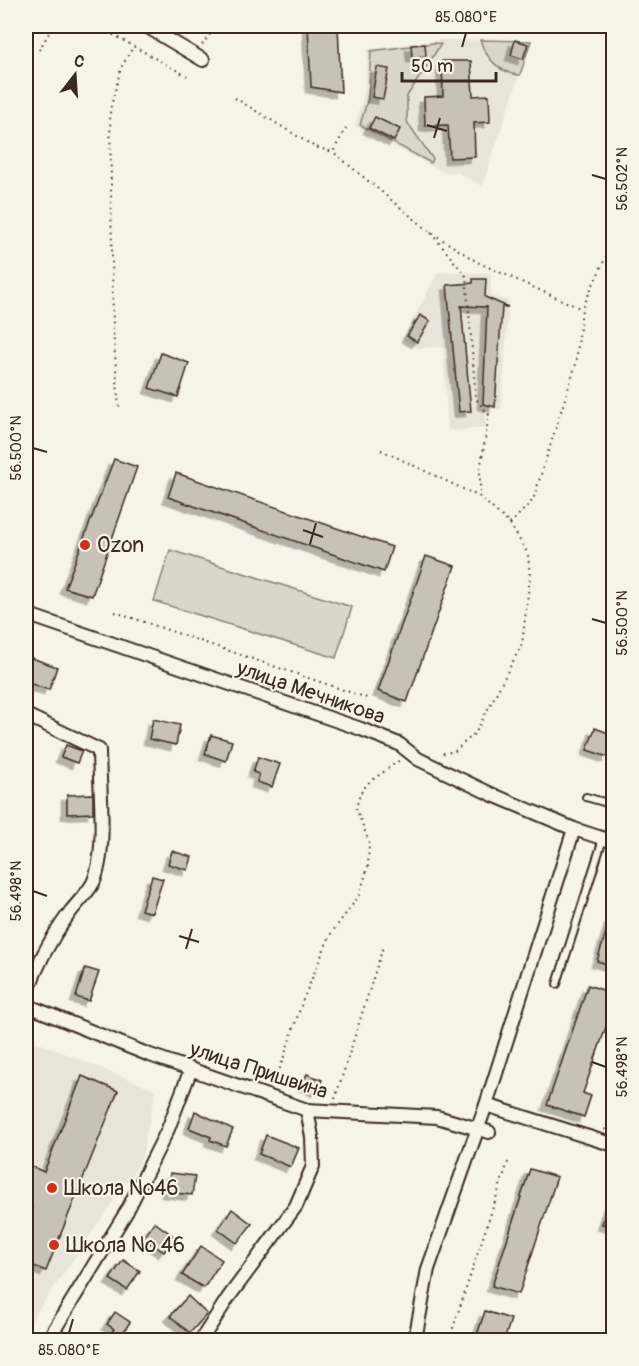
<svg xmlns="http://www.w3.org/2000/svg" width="639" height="1366" font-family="Pangolin,sans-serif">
<defs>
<filter id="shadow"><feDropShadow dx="-5.5" dy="5.5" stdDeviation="0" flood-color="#0004"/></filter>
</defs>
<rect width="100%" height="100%" fill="#f7f3e8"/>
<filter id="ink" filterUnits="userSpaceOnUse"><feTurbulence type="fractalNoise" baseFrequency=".0167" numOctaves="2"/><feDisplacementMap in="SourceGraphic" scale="12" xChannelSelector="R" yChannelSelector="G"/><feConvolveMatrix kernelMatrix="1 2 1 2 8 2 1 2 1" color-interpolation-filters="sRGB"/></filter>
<g filter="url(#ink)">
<g fill="#e9e4d9">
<polygon points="438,40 531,41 482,186 457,172 445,173 355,126 364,94 368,49"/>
<polygon points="438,272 491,273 491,296 509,301 501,409 486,409 486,428 448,431 443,347 418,348 403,339"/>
<polygon points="26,1038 156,1090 140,1163 26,1328"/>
</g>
<g fill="#dbd6cb" stroke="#8b8074" stroke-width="1.5">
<path d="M480,40l51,1 -11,34c-20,-1 -34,-17 -40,-35z"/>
<polygon points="434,43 441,44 407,96 407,122 433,159 431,163 360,125 368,98 371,51"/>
<polygon points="170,550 352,607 336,658 154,601"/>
</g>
<g fill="#c8c1b6" stroke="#3b2a1e" stroke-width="1.5" filter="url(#shadow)">
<polygon points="308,26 338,26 341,92 311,87"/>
<polygon points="515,40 528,44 523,59 511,55"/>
<polygon points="425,44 426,56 412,57 411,45"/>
<polygon points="442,61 471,61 473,96 489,95 490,122 474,123 475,157 450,158 448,125 425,126 424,97 443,96"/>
<polygon points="377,67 389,69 383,99 372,97"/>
<polygon points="375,117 400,129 394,141 369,128"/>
<polygon points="473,279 486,279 485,297 508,307 502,307 495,407 483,404 487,307 461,306 471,411 459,412 447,285 473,283"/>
<polygon points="420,315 430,321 417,342 407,336"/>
<polygon points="161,353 189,363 178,397 149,388"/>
<polygon points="114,459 137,467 92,596 65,588"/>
<polygon points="176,473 392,547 384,572 168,497"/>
<polygon points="426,556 455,566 407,702 378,691"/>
<polygon points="26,656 57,667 49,690 26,682"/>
<polygon points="153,719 180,725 176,745 149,739"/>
<polygon points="595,728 614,735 608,757 587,750"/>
<polygon points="211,735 232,741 226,761 205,754"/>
<polygon points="66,745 82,751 77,763 61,757"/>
<polygon points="258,757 280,764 272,787 257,782 259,774 253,772"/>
<polygon points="93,794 93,813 67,814 67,795"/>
<polygon points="172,851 192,857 188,870 168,864"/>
<polygon points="152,876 163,879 152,913 141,910"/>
<polygon points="611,917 614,917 614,966 597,961"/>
<polygon points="85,968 99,972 89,1001 76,997"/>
<polygon points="588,985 614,994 614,1004 583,1093 591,1096 584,1117 547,1105"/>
<polygon points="307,1074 322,1080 317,1091 302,1084"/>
<polygon points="82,1076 118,1091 46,1271 26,1263 26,1224 32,1207 26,1204 26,1164 44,1172"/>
<polygon points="195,1111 233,1129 226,1146 210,1140 211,1137 189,1128"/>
<polygon points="266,1135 299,1148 291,1167 259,1154"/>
<polygon points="530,1169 557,1177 519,1294 492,1286"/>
<polygon points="170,1173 195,1176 192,1195 167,1192"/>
<polygon points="611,1197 614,1197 614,1228 602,1224"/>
<polygon points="232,1209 252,1224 237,1243 218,1229"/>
<polygon points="154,1222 175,1237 164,1252 143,1238"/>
<polygon points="201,1246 222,1260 204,1288 182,1275"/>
<polygon points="123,1260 140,1271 127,1290 110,1279"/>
<polygon points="188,1296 207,1314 190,1333 170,1316"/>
<polygon points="485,1311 511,1319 504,1341 475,1341"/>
<polygon points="115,1312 130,1322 118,1341 109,1336 114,1329 107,1324"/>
</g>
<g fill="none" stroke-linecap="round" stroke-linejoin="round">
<defs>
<g id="service">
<polyline points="586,797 614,805"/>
<polyline points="557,984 603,839"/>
</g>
<g id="minor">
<polyline points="146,26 203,60"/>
<polyline points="26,614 361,729 399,744 418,759 493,795 574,829 614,842"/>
<path d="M26,715l73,35c0,36 9,101 -6,133 -6,11 -18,22 -25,32 -19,26 -32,51 -42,81"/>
<polyline points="26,1005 147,1054 307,1110 437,1117 489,1132"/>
<polyline points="486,1105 614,1145"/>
<polyline points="48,1340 127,1211 168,1129 191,1069"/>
<polyline points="201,1340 228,1298 296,1206 313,1166 312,1137 307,1110"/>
<polyline points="415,1340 428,1269 486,1105 574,829"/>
</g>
</defs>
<use href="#service" stroke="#3b2a1e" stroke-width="10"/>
<use href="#minor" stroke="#3b2a1e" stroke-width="16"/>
<g stroke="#3b2a1e" stroke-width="2" stroke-dasharray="1.5 4.5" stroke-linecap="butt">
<polyline points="97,26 187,76"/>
<polyline points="202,45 216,26"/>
<polyline points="39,50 53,26"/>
<polyline points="235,98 315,147 333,152"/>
<polyline points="346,128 333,152 429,231 479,263 582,309"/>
<polyline points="431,233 466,276 476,399 489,415 480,470 480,497"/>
<polyline points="119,407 113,329 110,110 121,68 133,47"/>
<polyline points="381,450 480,497 510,524 528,554 530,577 522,644 476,732 455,751 439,754"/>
<polyline points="510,524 533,500 576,364 582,309 614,239"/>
<polyline points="115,612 370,699"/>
<polyline points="614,1044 607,1063 614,1065"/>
<polyline points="274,1086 303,1000 330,935 359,896 368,867 369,842 356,808 360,794 368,783 400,760"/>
<polyline points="335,1099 383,947"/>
<polyline points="605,1130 614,1102"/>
<polyline points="449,1340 509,1159"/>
</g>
<use href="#service" stroke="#f7f3e8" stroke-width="6"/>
<use href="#minor" stroke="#f7f3e8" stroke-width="12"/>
</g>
</g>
<path fill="none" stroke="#3b2a1e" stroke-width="2" d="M462,47l4,-14M427,125l20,6M434,138l6,-20M592,175l14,4M33,448l14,4M303,530l20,7M310,544l6,-21M592,619l14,4M33,891l14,5M179,936l20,6M186,949l6,-20M592,1062l14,5M69,1333l4,-14"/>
<g fill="#c8321e" stroke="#f7f3e8" stroke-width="2">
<circle cx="85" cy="545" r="6"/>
<circle cx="52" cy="1188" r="6"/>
<circle cx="54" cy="1245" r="6"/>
</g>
<g text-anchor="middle" stroke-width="4.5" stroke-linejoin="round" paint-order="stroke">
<g font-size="21" fill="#3b2a1e" stroke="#f7f3e8" text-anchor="start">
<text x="97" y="552">Ozon</text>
<text x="64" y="1195">Школа №46</text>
<text x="66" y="1252">Школа № 46</text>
</g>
<g font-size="21" fill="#3b2a1e" stroke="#f7f3e8">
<text transform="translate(311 692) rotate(19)" y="7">улица Мечникова</text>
<text transform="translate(259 1070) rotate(18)" y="7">улица Пришвина</text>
</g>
</g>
<rect width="639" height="1366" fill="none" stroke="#f7f3e8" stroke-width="66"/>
<g transform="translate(75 75) rotate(17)" stroke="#f7f3e8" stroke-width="4.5" paint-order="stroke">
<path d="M0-4.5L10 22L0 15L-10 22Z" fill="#3b2a1e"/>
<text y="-9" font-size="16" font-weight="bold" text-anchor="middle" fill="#3b2a1e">С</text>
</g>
<path d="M402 72v9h94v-9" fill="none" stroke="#3b2a1e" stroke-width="3"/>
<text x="411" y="72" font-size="18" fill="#3b2a1e" stroke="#f7f3e8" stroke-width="4.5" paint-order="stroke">50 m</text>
<rect x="33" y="33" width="573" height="1300" fill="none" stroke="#3b2a1e" stroke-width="2"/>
<g font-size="15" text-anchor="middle" fill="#3b2a1e">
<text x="466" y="22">85.080°E</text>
<text transform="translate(622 179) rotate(-90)" y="5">56.502°N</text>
<text transform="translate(16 448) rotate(-90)" y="5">56.500°N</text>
<text transform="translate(622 623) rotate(-90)" y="5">56.500°N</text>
<text transform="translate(16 891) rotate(-90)" y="5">56.498°N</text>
<text transform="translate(622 1067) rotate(-90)" y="5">56.498°N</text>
<text x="69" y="1355">85.080°E</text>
</g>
</svg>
